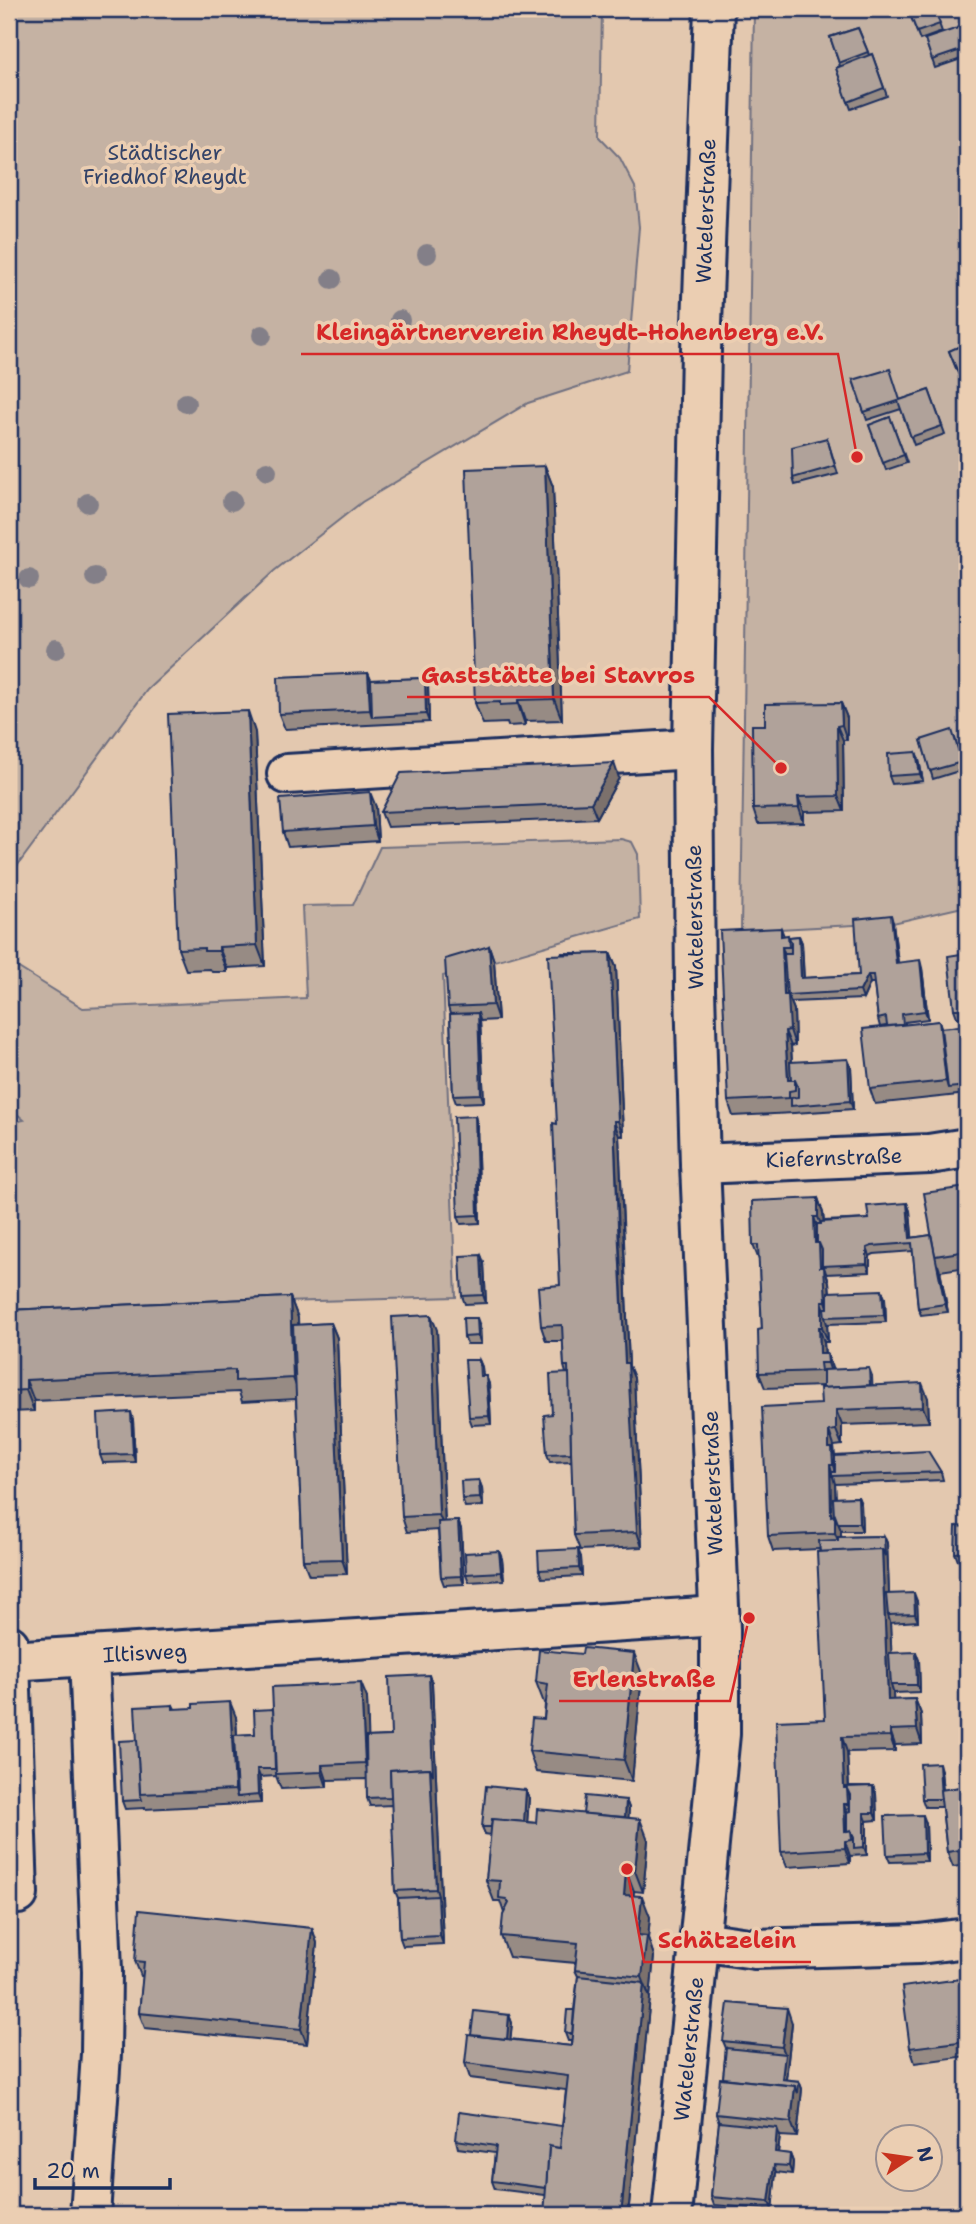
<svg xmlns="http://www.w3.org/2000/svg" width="976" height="2224" font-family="'Shantell Sans',sans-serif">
<rect width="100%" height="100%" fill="#e3c8af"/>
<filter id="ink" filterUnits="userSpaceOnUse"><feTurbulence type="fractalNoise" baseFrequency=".0143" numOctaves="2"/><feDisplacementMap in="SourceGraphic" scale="14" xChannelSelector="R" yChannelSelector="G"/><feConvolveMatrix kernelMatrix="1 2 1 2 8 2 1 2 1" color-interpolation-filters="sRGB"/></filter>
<g filter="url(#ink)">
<g fill="#c5b2a3" stroke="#707080" stroke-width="2">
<polygon points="9,9 602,9 600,137 620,158 635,187 639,227 627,371 528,403 362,502 274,571 147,690 9,877"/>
<polygon points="754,9 967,9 967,906 893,923 741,931"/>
<polygon points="621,839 632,842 638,854 640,919 443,976 456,1297 9,1310 9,1123 24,1120 9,1107 9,962 83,1008 306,998 302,906 353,905 380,847"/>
</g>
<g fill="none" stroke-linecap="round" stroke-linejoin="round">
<defs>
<g id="minor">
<polyline points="287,774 693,749"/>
<polyline points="700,1164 929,1154 967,1148"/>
<polyline points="9,1645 10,1661 89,1656"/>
<polyline points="10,1661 18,1894"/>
<polyline points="700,1941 755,1949 919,1944 967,1938"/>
<polyline points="90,2215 101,2054 102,1971 89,1656 719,1616"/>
<polyline points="672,2215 720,1734 720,1630 700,1164 695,990 693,749 701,350 714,9"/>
</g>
</defs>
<use href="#minor" stroke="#1b2f5e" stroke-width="44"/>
<use href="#minor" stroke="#ebceb2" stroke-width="38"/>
</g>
<g fill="#837f88">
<circle cx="427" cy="254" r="10"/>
<circle cx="332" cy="279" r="10"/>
<circle cx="400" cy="320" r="10"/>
<circle cx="262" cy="335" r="10"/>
<circle cx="186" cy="403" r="10"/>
<circle cx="267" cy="471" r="10"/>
<circle cx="232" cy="501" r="10"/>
<circle cx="88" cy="503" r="10"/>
<circle cx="95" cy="577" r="10"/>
<circle cx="29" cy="579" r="10"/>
<circle cx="56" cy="649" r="10"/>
</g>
<g fill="#978b84" stroke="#1b2f5e" stroke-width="2">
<polygon points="908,9 934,9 942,32 920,40"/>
<polygon points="858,28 869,55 872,54 887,96 851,109 836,68 840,66 830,37"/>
<polygon points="925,39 967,45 967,57 935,68"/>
<polygon points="967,343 967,381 962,383 949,351"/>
<polygon points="853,380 900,400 929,390 945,434 914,445 901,409 867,420"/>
<polygon points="890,417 907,463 886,470 869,425"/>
<polygon points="827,438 838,474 795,485 793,478"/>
<polygon points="545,466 553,487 562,720 525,721 525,725 508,726 507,723 483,724 475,703"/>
<polygon points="368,673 371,680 425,678 428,685 429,722 285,729 279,714"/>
<polygon points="841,703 847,718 847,740 843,740 844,811 804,812 804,823 758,824 753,809 765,725"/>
<polygon points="255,732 265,966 227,968 227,972 212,972 210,969 186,970 178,949"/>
<polygon points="955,738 965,769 933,779 921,740"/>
<polygon points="916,752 919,760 923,781 892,784 889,776"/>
<polygon points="619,778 597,818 387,827 381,812"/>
<polygon points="376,807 378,841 288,847 283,832"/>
<polygon points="893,923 898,963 922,968 928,1019 905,1022 905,1025 939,1021 941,1028 962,1026 961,1017 957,1017 954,1009 967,953 967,1094 875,1104 870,1089 887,1026 880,1027 878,1019 874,983 870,983 863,999 791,1002 794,1010 795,1045 791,1046 792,1062 851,1067 853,1109 794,1113 733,1116 728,1101 781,928 784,936 789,937 799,936 802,943 804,978 859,975"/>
<polygon points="489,946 494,961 498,1020 480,1021 484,1102 456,1103 453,1095 450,1014 448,1007"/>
<polygon points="610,953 616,967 623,1136 619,1136 624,1241 629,1366 634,1378 642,1547 580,1550 574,1535 572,1461 550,1462 547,1454 552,1414 566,1373 564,1366 563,1341 546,1341 541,1326 560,1285 557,1124 577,954"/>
<polygon points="475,1116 477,1124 480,1223 461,1224 458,1216"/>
<polygon points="967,1187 967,1267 940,1271 948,1312 921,1315 918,1308 913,1251 874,1254 870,1256 870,1272 826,1274 829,1282 830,1292 885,1298 886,1322 827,1324 828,1342 824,1342 825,1353 832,1370 872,1376 872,1385 928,1398 929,1422 842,1425 842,1445 834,1446 835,1456 941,1472 943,1480 835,1484 836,1498 858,1497 861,1504 862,1531 841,1531 841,1537 884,1536 887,1543 889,1594 917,1601 918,1621 890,1623 890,1622 891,1653 919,1660 920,1692 894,1693 893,1692 893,1700 915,1699 921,1714 922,1744 895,1745 895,1751 847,1752 849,1786 873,1786 876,1794 877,1820 867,1821 867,1855 850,1856 850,1863 787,1867 781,1852 825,1719 820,1552 819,1549 773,1551 768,1536 821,1404 823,1386 765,1388 759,1373 762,1329 759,1260 753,1245 818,1198 823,1213 824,1221 869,1219 907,1203 910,1211 912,1238 931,1235"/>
<polygon points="481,1255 484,1263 486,1303 465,1304 462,1296"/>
<polygon points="290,1297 298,1318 298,1325 331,1323 337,1338 347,1574 309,1575 303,1560 296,1399 242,1402 239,1392 34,1401 34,1411 9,1412 9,1310"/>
<polygon points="480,1326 481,1344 467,1344 464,1337"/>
<polygon points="437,1330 445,1522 458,1521 461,1529 464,1584 444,1585 441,1577 438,1530 407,1532 402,1517"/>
<polygon points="479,1360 482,1367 483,1376 486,1376 489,1384 491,1424 472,1425 469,1417"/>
<polygon points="133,1420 135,1462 103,1463 100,1455"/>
<polygon points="479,1480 482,1488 483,1506 465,1507 462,1499"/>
<polygon points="967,1527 967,1560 958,1561 955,1553"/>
<polygon points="499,1551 502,1559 504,1580 469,1582 466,1574"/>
<polygon points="581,1557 582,1576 542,1578 539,1570"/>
<polygon points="642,1674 632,1781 536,1772 529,1751 544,1719 545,1704 544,1703 536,1682"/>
<polygon points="432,1683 443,1944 403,1946 400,1938 398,1898 395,1891 392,1805 370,1806 367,1798 367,1779 327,1780 327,1787 281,1789 276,1776 260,1777 261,1803 145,1809 145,1808 125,1809 122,1801 137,1740 173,1705 175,1709 236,1717 237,1735 255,1734 273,1709 367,1698 368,1737 391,1736"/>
<polygon points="941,1771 943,1790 967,1786 967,1865 953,1867 947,1852 942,1807 925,1807 922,1799"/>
<polygon points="529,1798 527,1822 536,1823 583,1814 626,1800 629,1808 628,1818 648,1840 643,1892 634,1891 633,1895 650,1917 648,1938 654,1956 628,2215 545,2195 495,2189 492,2181 495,2153 458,2148 456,2140 562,2126 566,2090 470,2078 465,2063 471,2035 509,2015 512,2023 510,2039 571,2046 571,2041 568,2041 565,2033 574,2010 578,1976 575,1970 576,1963 509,1957 501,1936 504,1913 500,1901 494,1901 486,1880 491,1835 485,1834 482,1827"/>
<polygon points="926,1823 927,1861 890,1862 887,1855"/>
<polygon points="312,1928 317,1943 307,2044 145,2028 139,2013 143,1976 141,1976 135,1961"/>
<polygon points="967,1978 967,2056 915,2063 910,2048"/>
<polygon points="792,2023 786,2080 799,2081 802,2089 797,2137 780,2136 778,2153 790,2154 793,2162 792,2174 776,2172 772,2210 714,2205 711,2197 719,2123 716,2114 723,2078 726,2048 723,2041"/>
</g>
<g fill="#7b716c" stroke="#1b2f5e" stroke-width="2">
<polygon points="545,466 553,487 562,720 554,699"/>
<polygon points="368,673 374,688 372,717 370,710"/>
<polygon points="425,678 428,685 429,722 426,714"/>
<polygon points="518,700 525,721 525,725 518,704"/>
<polygon points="841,703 847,718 847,740 842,725"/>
<polygon points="248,711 255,732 265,966 257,945"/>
<polygon points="837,726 843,740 844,811 838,796"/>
<polygon points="916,752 919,760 923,781 920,774"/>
<polygon points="614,763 619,778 597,818 591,803"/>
<polygon points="370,792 376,807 378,841 373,826"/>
<polygon points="798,797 804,812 804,823 799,808"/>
<polygon points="891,915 893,923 899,971 896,963"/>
<polygon points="799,936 802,943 804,986 801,978"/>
<polygon points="489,946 494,961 498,1020 493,1005"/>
<polygon points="219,947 227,968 227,972 219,951"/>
<polygon points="782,947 787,962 788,995 794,1010 795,1045 790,1030 784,995"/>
<polygon points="610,953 616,967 623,1136 618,1121"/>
<polygon points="920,960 922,968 928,1019 925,1011"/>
<polygon points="868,975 870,983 863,999 860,991"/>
<polygon points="478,1013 480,1020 484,1102 481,1094"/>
<polygon points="939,1021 944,1036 948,1088 946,1081"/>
<polygon points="785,1031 791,1046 793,1087 788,1080"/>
<polygon points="848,1059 851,1067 853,1109 850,1101"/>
<polygon points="475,1116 477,1124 480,1223 478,1215"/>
<polygon points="614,1121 619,1136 629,1366 634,1378 642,1547 637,1532 625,1363"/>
<polygon points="818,1198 823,1213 824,1232 818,1217"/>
<polygon points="907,1203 910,1211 913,1246 910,1238"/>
<polygon points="814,1217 819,1232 825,1258 822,1266 824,1271 824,1267 829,1282 831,1316 826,1301 815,1243"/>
<polygon points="867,1248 870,1256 870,1272 867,1264"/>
<polygon points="481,1255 484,1263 486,1303 483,1295"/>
<polygon points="938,1265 940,1271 948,1312 945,1304"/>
<polygon points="882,1290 885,1298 886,1322 884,1315"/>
<polygon points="290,1297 298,1318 301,1399 293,1378"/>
<polygon points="822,1301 827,1316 825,1317 827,1324 828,1342 822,1327"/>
<polygon points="431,1315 437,1330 445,1530 439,1515"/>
<polygon points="477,1318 480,1326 481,1344 478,1336"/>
<polygon points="331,1323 337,1338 347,1574 342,1559"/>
<polygon points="819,1327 824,1342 825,1363 820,1353"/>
<polygon points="827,1353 832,1368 833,1378 828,1363"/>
<polygon points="479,1360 482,1367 483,1384 480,1376"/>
<polygon points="869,1368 872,1376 873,1401 870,1393"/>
<polygon points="486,1376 489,1384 491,1424 489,1416"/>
<polygon points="26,1380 34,1401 34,1411 26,1390"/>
<polygon points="922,1383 928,1398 929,1422 923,1407"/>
<polygon points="836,1410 842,1425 842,1445 836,1430"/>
<polygon points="131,1412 133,1420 135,1462 133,1454"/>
<polygon points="829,1431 834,1446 834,1455 837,1463 837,1476 829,1448"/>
<polygon points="830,1465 835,1484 836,1518 841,1530 841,1548 835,1533 831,1516"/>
<polygon points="479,1480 482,1488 483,1506 480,1498"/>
<polygon points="858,1497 861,1504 862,1531 859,1523"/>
<polygon points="458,1521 461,1529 464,1584 461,1576"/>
<polygon points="884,1536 887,1543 890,1615 888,1615 890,1622 893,1685 891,1685 893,1692 894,1715 888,1700 882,1549"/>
<polygon points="578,1549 581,1557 582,1576 579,1568"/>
<polygon points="499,1551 502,1559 504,1580 501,1572"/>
<polygon points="914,1593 917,1601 918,1621 915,1614"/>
<polygon points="916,1652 919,1660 920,1692 917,1685"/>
<polygon points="634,1653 642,1674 632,1781 624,1760"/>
<polygon points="429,1675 432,1683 443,1944 440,1936 438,1896 436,1889 430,1768"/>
<polygon points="361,1683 367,1698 370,1778 365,1763"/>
<polygon points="915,1699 921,1714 922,1744 917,1729"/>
<polygon points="230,1702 236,1717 240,1797 237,1797 235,1790"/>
<polygon points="890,1730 895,1745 895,1751 890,1736"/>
<polygon points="842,1737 847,1752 849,1793 853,1819 848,1804 844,1788"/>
<polygon points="939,1763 941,1771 944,1806 941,1799"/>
<polygon points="322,1765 327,1780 327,1787 322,1772"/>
<polygon points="257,1769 260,1777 261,1803 258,1795"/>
<polygon points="873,1786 876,1794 877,1820 874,1813"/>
<polygon points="526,1790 529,1798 526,1838 523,1830"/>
<polygon points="626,1800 629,1808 628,1828 625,1820"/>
<polygon points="844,1804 850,1819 847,1838 845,1831"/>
<polygon points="864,1813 867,1821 867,1855 864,1847"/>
<polygon points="923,1815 926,1823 927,1861 924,1853"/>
<polygon points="640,1819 648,1840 643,1892 635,1871"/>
<polygon points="845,1841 850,1856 850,1863 845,1848"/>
<polygon points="626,1870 634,1891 632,1916 624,1895"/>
<polygon points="642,1896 650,1917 648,1938 654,1956 650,1998 642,1977 638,1935"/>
<polygon points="312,1928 317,1943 307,2044 301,2029"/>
<polygon points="644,1983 650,1998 628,2215 621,2215"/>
<polygon points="787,2008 792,2023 785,2087 782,2079 785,2054 782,2047"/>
<polygon points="509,2015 512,2023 509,2054 506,2046"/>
<polygon points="799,2081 802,2089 797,2137 791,2122 795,2086"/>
<polygon points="777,2128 780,2136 777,2160 775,2152"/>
<polygon points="790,2154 793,2162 792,2174 789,2166"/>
<polygon points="774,2165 776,2172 772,2210 769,2202"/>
</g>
<g fill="#b0a29a" stroke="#1b2f5e" stroke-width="2">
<polygon points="908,9 934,9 940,24 917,32"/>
<polygon points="961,27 967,48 932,60 925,39"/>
<polygon points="858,28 868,52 839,63 830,37"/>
<polygon points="872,54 884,88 848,102 836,68"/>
<polygon points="967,343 967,372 959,375 949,351"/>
<polygon points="890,369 900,400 929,390 942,426 911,437 898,401 864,412 853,380"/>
<polygon points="890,417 904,455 883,463 869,425"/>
<polygon points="827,438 835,466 793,478 792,447"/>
<polygon points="545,466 554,699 518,700 518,704 500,705 500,702 475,703 466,469"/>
<polygon points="368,673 370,710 279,714 278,677"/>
<polygon points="425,678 426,714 372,717 371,680"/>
<polygon points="841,703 842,725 837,726 838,796 798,797 799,808 753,809 752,725 765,725 765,704"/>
<polygon points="248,711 257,945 219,947 219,951 204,951 204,948 178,949 168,714"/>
<polygon points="952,730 962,762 930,771 921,740"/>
<polygon points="916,752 920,774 889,776 888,754"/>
<polygon points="614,763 591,803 381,812 401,773"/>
<polygon points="370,792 373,826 283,832 280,799"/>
<polygon points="891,915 896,963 920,960 925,1011 902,1014 903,1025 887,1026 886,1017 878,1019 873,975 868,975 860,991 787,995 784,954 791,954 791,942 789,937 799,936 801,978 859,975 855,919"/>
<polygon points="781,928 781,936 788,935 789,947 782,947 784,995 788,995 790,1030 785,1031 788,1080 795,1080 795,1090 789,1091 789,1098 728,1101 720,931"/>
<polygon points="489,946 493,1005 448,1007 445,959"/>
<rect x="562" y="953" width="15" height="1"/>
<polygon points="610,953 618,1121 614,1121 618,1226 625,1363 628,1363 637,1532 574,1535 568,1366 564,1366 562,1325 541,1326 538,1287 560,1285 553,1123 557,1124 548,955"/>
<polygon points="967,953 967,1086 948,1088 941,1028 962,1026 960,1009 954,1009 948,956"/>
<polygon points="478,1013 481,1094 453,1095 450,1014"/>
<polygon points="939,1021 946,1081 870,1089 863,1029"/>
<polygon points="848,1059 850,1101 791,1106 791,1098 798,1097 798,1087 795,1080 791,1080 790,1062"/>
<polygon points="475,1116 478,1215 458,1216 454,1117"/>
<polygon points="967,1187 967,1251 935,1256 924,1193"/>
<polygon points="818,1198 818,1217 814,1217 815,1243 819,1243 820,1267 824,1267 826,1301 822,1301 822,1327 819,1327 820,1353 827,1353 828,1363 820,1363 821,1371 759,1373 758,1330 762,1329 758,1245 753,1245 752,1201"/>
<polygon points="907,1203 910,1238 931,1235 945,1304 918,1308 912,1243 872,1246 867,1248 867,1264 822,1266 822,1250 819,1243 817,1243 817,1224 821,1224 821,1222 869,1219 867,1206"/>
<polygon points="481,1255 483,1295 462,1296 460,1256"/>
<polygon points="882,1290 884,1315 825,1317 824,1308 828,1308 828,1292"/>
<polygon points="290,1297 293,1378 235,1381 235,1370 26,1380 26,1390 9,1391 9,1310"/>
<polygon points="431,1315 439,1515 402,1517 392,1317"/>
<polygon points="463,1318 477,1318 478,1336 464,1337"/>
<polygon points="331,1323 342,1559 303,1560 293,1325"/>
<polygon points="465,1360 479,1360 480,1376 486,1376 489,1416 469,1417"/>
<polygon points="869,1368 870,1385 823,1388 823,1370"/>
<polygon points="569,1373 571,1453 547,1454 544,1415 552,1414 550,1374"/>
<polygon points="922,1383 923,1407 836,1410 836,1430 829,1431 829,1448 832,1448 833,1465 830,1465 831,1516 835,1515 835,1533 768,1536 762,1407 821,1404 820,1388"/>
<polygon points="131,1412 133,1454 100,1455 98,1414"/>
<polygon points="928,1451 941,1472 832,1476 832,1472 835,1472 835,1456"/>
<polygon points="479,1480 480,1498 462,1499 461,1481"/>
<polygon points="858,1497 859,1523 838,1523 835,1515 834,1516 833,1498"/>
<polygon points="458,1521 461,1576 441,1577 438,1522"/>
<polygon points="956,1526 967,1527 967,1552 955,1553"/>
<polygon points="884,1536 885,1556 882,1549 820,1552 819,1541 838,1540 838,1537"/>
<polygon points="578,1549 579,1568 539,1570 538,1551"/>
<polygon points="882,1549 888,1700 915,1699 917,1729 890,1730 890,1736 842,1737 844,1788 847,1788 848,1804 844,1804 845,1831 851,1830 852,1840 845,1841 845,1848 781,1852 776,1721 825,1719 817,1552"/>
<polygon points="499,1551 501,1572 466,1574 465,1553"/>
<polygon points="914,1593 915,1614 888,1615 886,1594"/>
<polygon points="583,1648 634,1653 624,1760 529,1751 532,1718 544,1719 548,1684 536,1682 539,1650 582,1654"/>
<polygon points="916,1652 917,1685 891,1685 889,1653"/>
<polygon points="429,1675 433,1775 430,1768 390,1770 391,1797 367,1798 366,1737 391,1736 389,1677"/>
<polygon points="361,1683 365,1763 322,1765 322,1772 276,1774 272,1687"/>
<polygon points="230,1702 235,1790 140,1794 135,1707 173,1705 173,1709 193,1708 193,1704"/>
<polygon points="273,1709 275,1769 257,1769 258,1795 237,1797 234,1735 255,1734 254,1710"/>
<polygon points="137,1740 140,1794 142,1800 122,1801 119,1741"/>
<polygon points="939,1763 941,1799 922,1799 920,1764"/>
<polygon points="430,1768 436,1889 395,1891 390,1770"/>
<polygon points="486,1786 526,1790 524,1822 492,1819 491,1827 482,1827"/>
<polygon points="873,1786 874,1813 864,1813 864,1847 854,1848 854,1838 851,1830 847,1831 847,1812 850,1811 850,1795 846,1787"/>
<polygon points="967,1786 967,1849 947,1852 940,1790"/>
<polygon points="585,1796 626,1800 625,1817 583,1814"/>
<polygon points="537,1809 640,1819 635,1871 626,1870 624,1895 642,1896 638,1935 647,1936 642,1977 575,1970 578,1943 501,1936 503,1915 509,1903 506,1899 499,1898 500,1881 486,1880 492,1819 536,1823"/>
<polygon points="923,1815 924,1853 887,1855 885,1816"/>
<polygon points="438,1896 440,1936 400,1938 398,1898"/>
<polygon points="139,1910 312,1928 301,2029 139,2013 144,1962 135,1961"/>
<polygon points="578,1976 644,1983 621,2215 544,2215 549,2146 560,2148 568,2076 465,2063 468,2035 571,2046"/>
<polygon points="967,1978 967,2041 910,2048 902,1987"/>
<polygon points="728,2003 787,2008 782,2047 723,2041"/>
<polygon points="567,2010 574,2010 572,2034 565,2033"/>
<polygon points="474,2011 509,2015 507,2039 471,2035"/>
<polygon points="726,2048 785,2054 782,2079 799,2081 798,2093 795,2086 723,2078"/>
<polygon points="720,2078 795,2086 791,2122 716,2114"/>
<polygon points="459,2112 562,2126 560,2148 549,2146 546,2188 492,2181 496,2146 456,2140"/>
<polygon points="719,2122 777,2128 775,2152 790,2154 789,2166 774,2165 769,2202 711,2197"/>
</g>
</g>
<g text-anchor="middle" stroke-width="7" stroke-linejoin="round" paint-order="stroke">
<g font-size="21" fill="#344368" stroke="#ebceb2">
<text x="165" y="160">Städtischer<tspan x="165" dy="24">Friedhof Rheydt</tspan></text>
</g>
<g font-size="21" fill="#1b2f5e" stroke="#ebceb2">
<text transform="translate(706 211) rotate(-88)" y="7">Watelerstraße</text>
<text transform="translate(695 917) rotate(-91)" y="7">Watelerstraße</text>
<text transform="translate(834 1158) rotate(-2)" y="7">Kiefernstraße</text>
<text transform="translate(713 1483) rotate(-92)" y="7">Watelerstraße</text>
<text transform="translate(145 1653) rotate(-3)" y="7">Iltisweg</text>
<text transform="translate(689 2049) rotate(-84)" y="7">Watelerstraße</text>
</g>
</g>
<path fill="none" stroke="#d62828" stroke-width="2.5" d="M857 457L838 354H301M781 768L709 697H407M749 1618L730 1701H559M627 1869L644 1962H811"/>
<g fill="#d62828" stroke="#ebceb2" stroke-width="2.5">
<circle cx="857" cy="457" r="7"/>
<circle cx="781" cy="768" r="7"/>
<circle cx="749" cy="1618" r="7"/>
<circle cx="627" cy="1869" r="7"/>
</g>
<g font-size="23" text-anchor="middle" font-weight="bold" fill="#d62828" stroke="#ebceb2" stroke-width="7" stroke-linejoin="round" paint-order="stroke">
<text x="570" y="340">Kleingärtnerverein Rheydt-Hohenberg e.V.</text>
<text x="558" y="683">Gaststätte bei Stavros</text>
<text x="644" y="1687">Erlenstraße</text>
<text x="727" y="1948">Schätzelein</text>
</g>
<rect width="976" height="2224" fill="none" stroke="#ebceb2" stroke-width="35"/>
<rect x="18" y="18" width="941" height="2189" fill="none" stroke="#1b2f5e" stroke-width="2.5" filter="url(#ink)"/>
<g transform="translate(909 2158) rotate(77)"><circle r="33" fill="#ebceb2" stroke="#988e90" stroke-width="2"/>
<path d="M0-5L12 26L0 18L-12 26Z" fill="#c8321e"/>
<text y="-10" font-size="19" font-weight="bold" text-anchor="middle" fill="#1b2f5e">N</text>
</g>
<path d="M35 2178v10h135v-10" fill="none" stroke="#1b2f5e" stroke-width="3.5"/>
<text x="46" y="2178" font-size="21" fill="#1b2f5e" stroke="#ebceb2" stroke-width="5" paint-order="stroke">20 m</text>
</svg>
